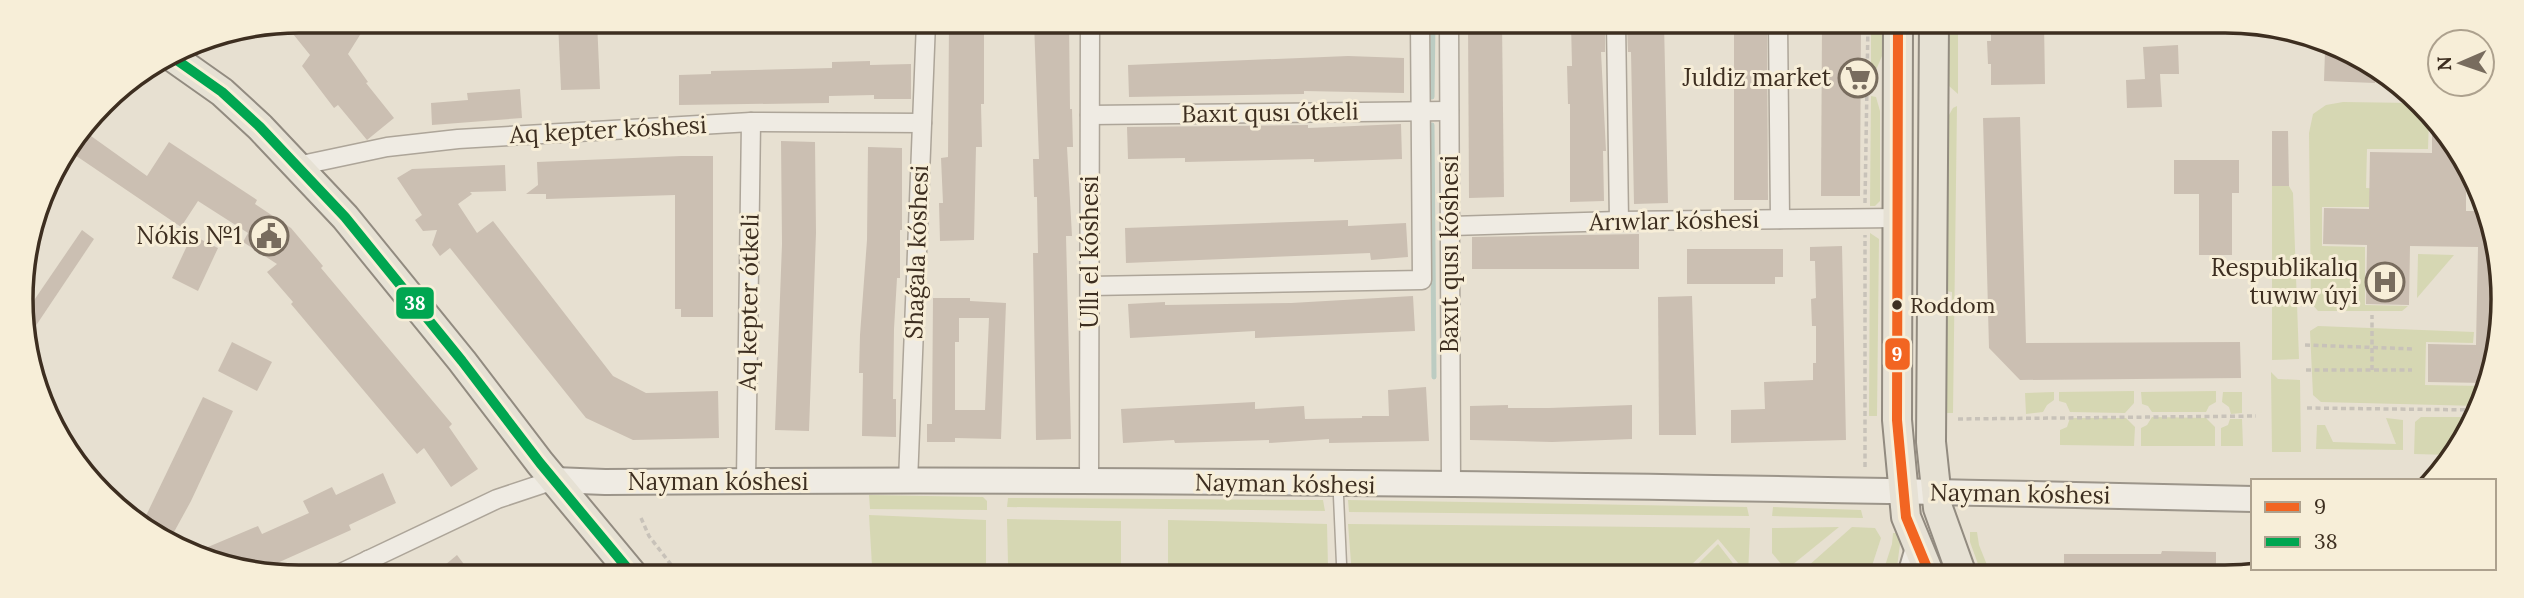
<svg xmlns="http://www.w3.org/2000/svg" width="2524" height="598" font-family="Lora,serif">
<rect width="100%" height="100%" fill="#e7e0d1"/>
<g fill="#d6d7b3">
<polygon points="1871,23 1882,23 1882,56 1876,70 1871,71"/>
<polygon points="1949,23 1958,23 1958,94 1949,86"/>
<polygon points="1871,96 1876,97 1880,111 1880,201 1875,206 1870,206"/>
<polygon points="2343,102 2415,103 2433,119 2429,119 2428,149 2367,149 2366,188 2427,191 2427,207 2322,207 2322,246 2365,247 2365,305 2408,306 2402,311 2318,311 2311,303 2309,133 2313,114 2326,105"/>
<polygon points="1957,106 1953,413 1944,413 1945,316 1952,316 1952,292 1946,291 1949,115 1953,108"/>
<polygon points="2272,186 2289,186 2293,193 2299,359 2272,360"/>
<polygon points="1870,233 1879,239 1877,416 1869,416"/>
<polygon points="2418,254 2454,255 2417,298"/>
<polygon points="2318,326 2474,332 2473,343 2426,342 2425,385 2482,386 2479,406 2321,402 2313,395 2310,331"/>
<polygon points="2271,372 2278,379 2300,380 2301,452 2272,452"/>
<polygon points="2134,391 2134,403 2125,413 2070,412 2066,403 2059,401 2059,392"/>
<polygon points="2216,391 2216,402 2209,406 2206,412 2152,412 2148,406 2142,404 2141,392"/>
<polygon points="2054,392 2054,400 2047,405 2043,412 2026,414 2025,393"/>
<polygon points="2223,392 2242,392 2242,413 2231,414 2229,407 2222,402"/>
<polygon points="2152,417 2206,418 2215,427 2215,446 2141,446 2141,428 2147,425"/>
<polygon points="2421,417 2476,417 2451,455 2414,454 2415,422"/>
<polygon points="2070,418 2126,418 2135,427 2134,446 2060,445 2060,430 2067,427"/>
<polygon points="2386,418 2403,420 2403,450 2316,449 2317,425 2325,425 2333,442 2396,444"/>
<polygon points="2230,419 2242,419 2243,446 2221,446 2221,428 2228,425"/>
<polygon points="869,495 983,497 987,501 987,510 870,509"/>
<polygon points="1008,498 1323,500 1325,511 1007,507"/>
<polygon points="1348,500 1747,507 1749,516 1349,512"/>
<polygon points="1773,507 1861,510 1863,518 1772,516"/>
<polygon points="869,515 986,520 986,567 872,566"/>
<polygon points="1007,519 1121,521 1121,566 1008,564"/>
<polygon points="1168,520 1327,524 1328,567 1325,575 1168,575"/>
<polygon points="1348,524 1750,528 1748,575 1718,539 1688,568 1519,570 1515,575 1352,575"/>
<polygon points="1839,527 1786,570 1772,553 1772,528"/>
<polygon points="1852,527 1875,528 1881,538 1869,575 1798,575"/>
<polygon points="1970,532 1977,532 1979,545 1991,575 1982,575 1970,542"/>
<polygon points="1893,533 1899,533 1900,544 1896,575 1882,575 1892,544"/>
<polygon points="1718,544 1742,575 1535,575 1689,573"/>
</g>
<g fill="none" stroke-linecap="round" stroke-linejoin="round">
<g stroke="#bcccc2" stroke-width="5">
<polyline points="1432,97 1433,22"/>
<polyline points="1432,125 1434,377"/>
</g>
</g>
<g fill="#cbbfb2" fill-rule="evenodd">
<polygon points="299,21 355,21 365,27 348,54 368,82 366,83 394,118 367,140 338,105 334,108 302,66 310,55 285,24"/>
<polygon points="558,21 597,21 600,89 561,90"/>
<polygon points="949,22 984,22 984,104 981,104 982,147 976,147 974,240 940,241 939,203 943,203 941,158 948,157"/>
<polygon points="1034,22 1069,22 1070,109 1072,109 1073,147 1067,147 1072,236 1066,236 1071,439 1036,440 1033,253 1038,253 1037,197 1034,197 1033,159 1039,159"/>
<polygon points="1468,22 1502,22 1504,197 1469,198"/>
<polygon points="1571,23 1605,23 1605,52 1601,52 1606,151 1603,151 1604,201 1570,202 1570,104 1568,104 1567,66 1572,66"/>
<polygon points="1664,23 1668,203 1634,204 1631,52 1628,52 1627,24"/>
<polygon points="1734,23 1767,23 1768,200 1734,200"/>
<polygon points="1822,23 1861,23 1860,196 1821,196"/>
<polygon points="1991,23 2044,23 2045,84 1991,85 1991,64 1988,64 1987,41 1991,41"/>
<polygon points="2178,45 2179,74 2160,74 2162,107 2127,108 2126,80 2145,79 2143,47"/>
<polygon points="2325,51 2345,52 2364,58 2375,68 2375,83 2324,81"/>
<polygon points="1348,56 1404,58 1404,93 1304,91 1304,94 1129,97 1128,65"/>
<polygon points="870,61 870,65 911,64 911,99 874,99 874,95 829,96 829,103 679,105 679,75 711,74 711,71 832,68 832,62"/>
<polygon points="520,89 522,118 432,125 431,103 468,100 467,93"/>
<polygon points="2020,117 2026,343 2240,342 2241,378 2020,380 1989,348 1983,118"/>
<polygon points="2432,118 2446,130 2466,172 2466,211 2486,211 2494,227 2501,336 2486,383 2428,382 2428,344 2476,345 2478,247 2410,246 2409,305 2366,304 2367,245 2323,244 2324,208 2369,209 2370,152 2432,153"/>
<polygon points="1401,124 1402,159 1314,162 1314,159 1185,162 1185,158 1128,159 1127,127 1308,125 1308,128"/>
<polygon points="84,131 147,176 169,142 257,200 255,204 291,228 323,266 321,268 452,424 449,427 478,469 451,487 424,448 417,454 291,304 293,302 267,272 277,264 243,242 248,233 198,201 181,227 69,151"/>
<polygon points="2272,131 2288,131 2289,186 2272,186"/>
<polygon points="781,141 815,142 816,233 809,431 775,430 782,244"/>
<polygon points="868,147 902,148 902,230 900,230 900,278 897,278 894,329 893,399 896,399 896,437 862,436 863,373 859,373 860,335 867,240"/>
<polygon points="681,156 713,156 713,317 681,317 681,309 675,309 675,195 546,199 546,194 526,194 538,185 537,162"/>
<polygon points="2174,160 2239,160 2239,193 2232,193 2232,255 2199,255 2199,194 2174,194"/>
<polygon points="505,165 506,191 470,192 472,194 458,204 477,233 493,221 613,376 646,393 718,391 719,438 633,440 586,418 450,248 440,256 432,245 437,230 423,231 415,220 422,215 397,178 412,169"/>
<polygon points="1348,220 1348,226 1406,223 1408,257 1371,260 1370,253 1126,263 1125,228"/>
<polygon points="82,230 94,239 29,336 26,312"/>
<polygon points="1639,234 1639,269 1472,269 1472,237"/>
<polygon points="192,235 218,248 198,291 172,278"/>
<polygon points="1842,246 1846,440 1731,443 1731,410 1765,409 1764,382 1813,380 1813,363 1816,363 1816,326 1812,326 1811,299 1816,298 1815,261 1810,261 1810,247"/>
<polygon points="1687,249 1783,249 1783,277 1775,277 1775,284 1687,284"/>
<polygon points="1413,296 1415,331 1255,338 1255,331 1130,338 1128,304 1165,302 1165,305 1291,303"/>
<polygon points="1692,296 1696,435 1659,435 1658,297"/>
<path d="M933,298h37v3l36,2 -5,136 -46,-1v4h-28v-18h5zM959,318h30l-4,92h-30v-68h4z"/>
<polygon points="232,342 272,362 257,391 218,371"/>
<polygon points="1426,387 1429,441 1329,443 1329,439 1269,443 1269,440 1175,443 1174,440 1123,443 1121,409 1255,402 1255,409 1304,406 1305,419 1362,418 1362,416 1389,416 1388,390"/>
<polygon points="203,397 233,411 191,501 168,543 160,540 142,524"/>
<polygon points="1508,405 1508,408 1549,408 1632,405 1632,439 1552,442 1470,440 1470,406"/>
<polygon points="383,473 396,503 349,525 351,530 275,564 278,568 264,575 196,552 258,526 262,534 309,513 303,501 332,487 336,495"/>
<polygon points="2162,551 2216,552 2216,575 2064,575 2064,554 2161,554"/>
<polygon points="457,555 472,575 433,575"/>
</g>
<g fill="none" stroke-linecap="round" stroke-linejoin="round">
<defs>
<polyline id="lane" points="1338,485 1342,575"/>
<g id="street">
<polyline points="1449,22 1451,485"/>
<polyline points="1616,23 1619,221"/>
<polyline points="1778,23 1780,219"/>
<polyline points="1090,115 1449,111"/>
<polyline points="297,166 387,147 458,139 751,122 922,123"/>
<polyline points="1451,226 1619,221 1897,218"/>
<polyline points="1090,286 1422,280 1420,22"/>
<polyline points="746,481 751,122"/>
<polyline points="1089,481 1090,22"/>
<polyline points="908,482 926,22"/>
<polyline points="368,560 380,575"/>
<polyline points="337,575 497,499 554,480"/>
</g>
<g id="secondary">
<path d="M554,480l51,2c549,-5 1099,4 1648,17"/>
<polyline points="1910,575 1918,548"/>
</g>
<g id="primary">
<polyline points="1898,23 1897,420 1906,517 1930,575"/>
<polyline points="1934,23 1931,442 1938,508 1962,575"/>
<polyline points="171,56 222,92 260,127 345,217 462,361 540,463 633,575"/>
</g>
</defs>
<use href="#lane" stroke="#ada599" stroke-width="12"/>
<use href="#street" stroke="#ada599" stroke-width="21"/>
<use href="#secondary" stroke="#9c958a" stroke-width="28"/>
<use href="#primary" stroke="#928b80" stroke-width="32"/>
<g stroke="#c8c2b9" stroke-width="3.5" stroke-dasharray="5 3.5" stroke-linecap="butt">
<polyline points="1865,203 1868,23"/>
<polyline points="2305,345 2415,349"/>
<polyline points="2306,370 2412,370"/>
<polyline points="2372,370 2372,315"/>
<polyline points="2307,408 2478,410"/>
<polyline points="1958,419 2256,416"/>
<polyline points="1865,467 1865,235"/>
<polyline points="641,518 649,536 679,575"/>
</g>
<use href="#lane" stroke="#efebe3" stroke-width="9"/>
<use href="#street" stroke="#efebe3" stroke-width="18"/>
<use href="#secondary" stroke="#efebe3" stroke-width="24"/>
<use href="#primary" stroke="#e6e1d4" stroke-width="28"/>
<defs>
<polyline id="bus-1" points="1898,23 1897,420 1906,517 1930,575"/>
<polyline id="bus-2" points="171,56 222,92 260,127 345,217 462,361 540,463 633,575"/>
</defs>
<use href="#bus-1" stroke="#f7eed8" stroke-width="16"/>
<use href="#bus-2" stroke="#f7eed8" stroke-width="16"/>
<use href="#bus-1" stroke="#f26522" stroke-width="10"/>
<use href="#bus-2" stroke="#00a651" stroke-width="10"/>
</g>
<defs>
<symbol id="supermarket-ring" viewBox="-11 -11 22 22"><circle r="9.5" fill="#f7eed8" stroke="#786c5e" stroke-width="1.5"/><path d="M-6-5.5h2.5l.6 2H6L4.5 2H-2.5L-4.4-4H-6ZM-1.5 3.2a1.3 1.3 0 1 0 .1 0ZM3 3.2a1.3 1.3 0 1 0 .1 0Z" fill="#786c5e"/></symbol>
<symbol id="civic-ring" viewBox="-11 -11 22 22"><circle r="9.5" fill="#f7eed8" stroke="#786c5e" stroke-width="1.5"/><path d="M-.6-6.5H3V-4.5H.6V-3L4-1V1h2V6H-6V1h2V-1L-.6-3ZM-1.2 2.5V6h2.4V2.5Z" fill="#786c5e"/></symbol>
<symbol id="hospital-ring" viewBox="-11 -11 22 22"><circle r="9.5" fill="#f7eed8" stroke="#786c5e" stroke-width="1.5"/><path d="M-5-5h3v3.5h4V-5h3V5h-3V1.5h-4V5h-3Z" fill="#786c5e"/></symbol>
</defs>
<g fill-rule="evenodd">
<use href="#supermarket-ring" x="1836" y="56" width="44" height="44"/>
<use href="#civic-ring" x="247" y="214" width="44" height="44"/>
<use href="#hospital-ring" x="2363" y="260" width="44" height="44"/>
</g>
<circle fill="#3d2e20" stroke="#f7eed8" stroke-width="2.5" cx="1897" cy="305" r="6"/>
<g text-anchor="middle" stroke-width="6" stroke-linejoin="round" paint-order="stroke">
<g font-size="22" fill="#3d2e20" stroke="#f7eed8" text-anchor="start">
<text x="1910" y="313">Roddom</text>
</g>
<g font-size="24" fill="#3d2e20" stroke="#f7eed8" text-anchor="end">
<text x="1831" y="86">Juldiz market</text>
<text x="242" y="244">Nókis №1</text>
<text x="2358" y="276">Respublikalıq<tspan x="2358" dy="28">tuwıw úyi</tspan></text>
</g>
<g font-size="24" fill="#3d2e20" stroke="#f7eed8">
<text transform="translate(1270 113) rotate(-1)" y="8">Baxıt qusı ótkeli</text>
<text transform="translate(608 130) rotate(-3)" y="8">Aq kepter kóshesi</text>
<text transform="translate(1674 221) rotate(-1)" y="8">Arıwlar kóshesi</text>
<text transform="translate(917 252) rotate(-88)" y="8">Shaǵala kóshesi</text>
<text transform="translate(1090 252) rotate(-90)" y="8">Ullı el kóshesi</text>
<text transform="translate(1450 254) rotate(-90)" y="8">Baxıt qusı kóshesi</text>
<text transform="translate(749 302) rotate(-89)" y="8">Aq kepter ótkeli</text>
<text x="718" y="490">Nayman kóshesi</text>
<text transform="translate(1285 484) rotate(1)" y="8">Nayman kóshesi</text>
<text transform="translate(2020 494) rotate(1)" y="8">Nayman kóshesi</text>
</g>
</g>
<path d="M0 0H2524V598H0ZM299 33H2225A266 266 0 0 1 2491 299V299A266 266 0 0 1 2225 565H299A266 266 0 0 1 33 299V299A266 266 0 0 1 299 33Z" fill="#f7eed8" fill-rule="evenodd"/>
<path fill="none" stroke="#3d2e20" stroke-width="3.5" d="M299 33H2225A266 266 0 0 1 2491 299V299A266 266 0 0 1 2225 565H299A266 266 0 0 1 33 299V299A266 266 0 0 1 299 33Z"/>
<g stroke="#f7eed8" stroke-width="2.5">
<rect x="395" y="286" width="40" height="34" rx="7" fill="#00a651"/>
<rect x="1884" y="337" width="27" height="34" rx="7" fill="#f26522"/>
</g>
<g font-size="19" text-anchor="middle" font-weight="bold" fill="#fff">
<text x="415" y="310">38</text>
<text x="1897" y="361">9</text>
</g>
<rect x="2251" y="479" width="245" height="91" fill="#f7eed8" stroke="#ada18e" stroke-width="2"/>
<rect x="2265" y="502" width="35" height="10" fill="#f26522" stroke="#ada18e" stroke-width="2"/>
<text x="2314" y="514" font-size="21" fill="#3d2e20">9</text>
<rect x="2265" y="537" width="35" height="10" fill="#00a651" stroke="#ada18e" stroke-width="2"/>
<text x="2314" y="549" font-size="21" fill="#3d2e20">38</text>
<g transform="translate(2461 63) rotate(268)"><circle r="33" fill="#f7eed8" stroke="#ada18e" stroke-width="2"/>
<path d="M0-5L12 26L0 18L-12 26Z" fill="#786c5e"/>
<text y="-10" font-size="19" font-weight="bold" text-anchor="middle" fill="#3d2e20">N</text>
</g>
</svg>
